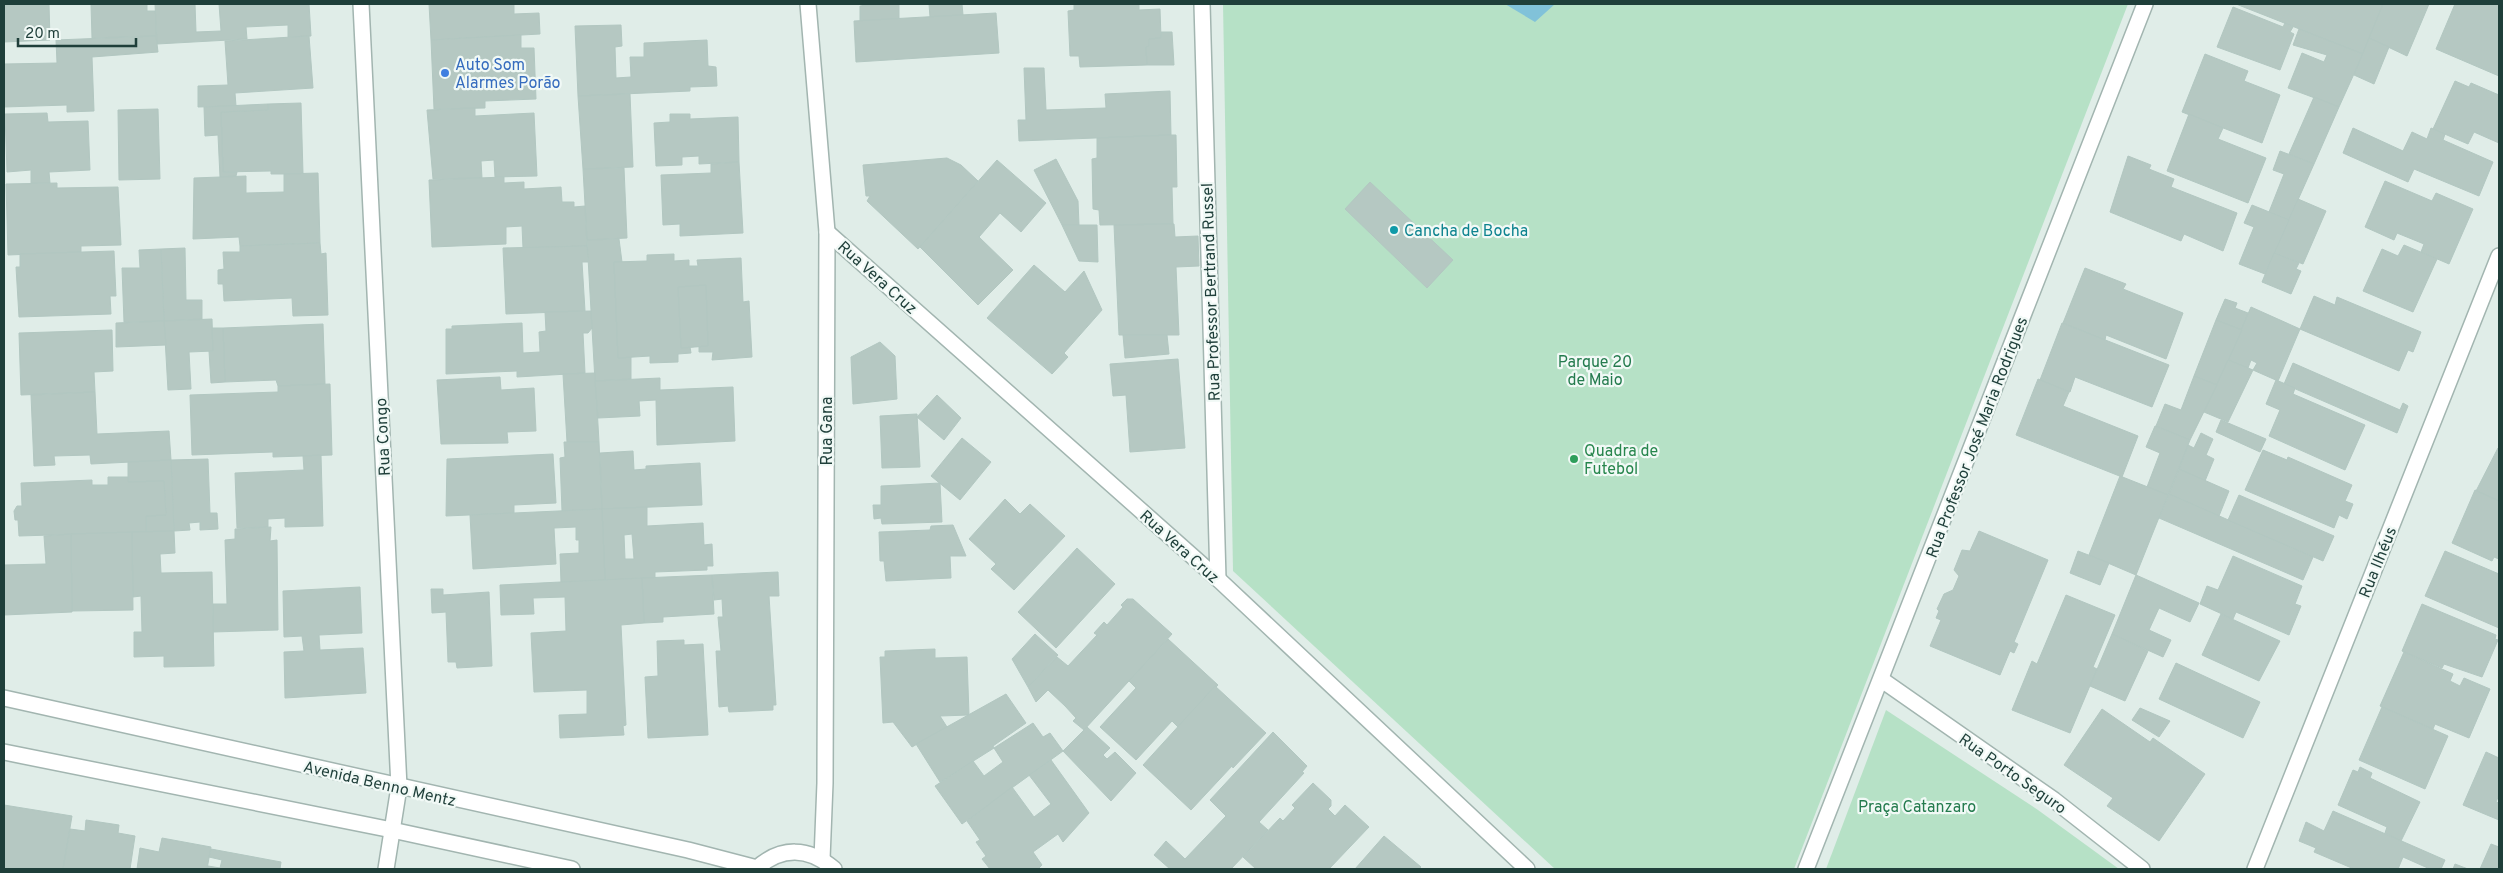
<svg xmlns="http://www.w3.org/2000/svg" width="2503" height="873" font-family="Overpass,sans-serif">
<rect width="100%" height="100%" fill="#e0ede8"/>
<g fill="#b6e1c6">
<polygon points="1223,4 2128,4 1794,869 1555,869 1233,571"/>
<polygon points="1886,710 2038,810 2119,869 1826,869"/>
</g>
<polygon fill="#81c2d9" points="1505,4 1555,4 1535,22"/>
<g fill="#b5c8c2" stroke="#b2c7c1" fill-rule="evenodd">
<polygon points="4,4 49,4 50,40 4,42"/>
<polygon points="91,4 147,4 147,11 156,11 156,36 92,38"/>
<polygon points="155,4 195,4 196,32 221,31 219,4 309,4 311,36 288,37 288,25 246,27 247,39 157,44"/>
<polygon points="429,4 514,4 514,14 539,13 540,34 431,40"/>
<polygon points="862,4 892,4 862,6"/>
<polygon points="899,4 899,19 860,21 860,6"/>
<polygon points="929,4 962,4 963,15 930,17"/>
<polygon points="1074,4 1139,4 1139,10 1160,9 1161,38 1149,39 1149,46 1146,47 1147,65 1080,67 1079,56 1070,56 1068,11 1074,10"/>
<polygon points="2236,4 2383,4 2363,54"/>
<polygon points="2383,4 2429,4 2407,56 2369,38"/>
<polygon points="2455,4 2499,4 2499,76 2436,49"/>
<polygon points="2233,7 2283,27 2285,23 2293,27 2290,32 2294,34 2280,70 2217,47"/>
<polygon points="996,13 999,53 856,62 854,21"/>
<polygon points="621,25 622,46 615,47 616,78 631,77 630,57 644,57 644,43 707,40 708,66 716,67 717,86 690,87 690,91 578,96 575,26"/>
<polygon points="2299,29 2363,54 2339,107 2288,88 2302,53 2324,62 2327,55 2293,45"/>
<polygon points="1161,32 1172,32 1174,65 1147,65 1146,47 1149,46 1149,39 1161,38"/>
<polygon points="521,35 521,48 534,48 536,99 485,101 485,108 434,109 431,40"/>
<polygon points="156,36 158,52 92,57 94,111 67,112 67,105 4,107 4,64 57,63 56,40"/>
<polygon points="309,36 313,88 235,93 236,106 198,107 198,86 228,85 225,41"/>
<polygon points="2369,38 2389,47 2374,84 2354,75"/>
<polygon points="2205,54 2248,71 2244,81 2280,95 2262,143 2182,112"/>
<polygon points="1024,68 1044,68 1046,110 1106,108 1105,94 1170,91 1171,135 1019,141 1018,120 1026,120"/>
<polygon points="2455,81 2469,87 2471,83 2499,95 2499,143 2474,132 2468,144 2433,129"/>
<polygon points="630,94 633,167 583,169 578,96"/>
<polygon points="2314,97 2339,107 2314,164 2289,154"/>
<polygon points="301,103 303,174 271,174 271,171 223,172 221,112 268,110 268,104"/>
<polygon points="268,104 268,110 221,112 223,172 237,172 236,176 220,177 218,135 205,136 204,107"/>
<polygon points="475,108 475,116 534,113 537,176 495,177 494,160 481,161 482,178 433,179 427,110"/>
<polygon points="158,109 160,179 119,180 118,110"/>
<polygon points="47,113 48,122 88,121 90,170 49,172 50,183 31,183 31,170 7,172 5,114"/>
<polygon points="670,114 690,114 690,119 738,117 739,162 699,164 699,156 682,157 682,165 656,166 654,123 670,122"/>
<polygon points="2189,114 2223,128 2218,139 2266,158 2248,203 2167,171"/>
<polygon points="2353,128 2403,151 2412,132 2427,139 2431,128 2445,134 2443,140 2493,162 2479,196 2414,169 2408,182 2343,153"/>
<polygon points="1171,135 1176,135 1177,187 1172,187 1173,224 1100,225 1099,210 1093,209 1092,159 1097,158 1097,138"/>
<polygon points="2280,151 2314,164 2289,220 2269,212 2284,174 2273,170"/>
<polygon points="2128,156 2151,165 2149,169 2174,179 2171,187 2237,213 2223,251 2184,234 2181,241 2110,212"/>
<polygon points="947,158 961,165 978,181 918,249 867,201 870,196 866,196 863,165"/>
<polygon points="1056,159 1078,201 1079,225 1062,225 1034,170"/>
<polygon points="997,160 1046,203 1021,232 1000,213 979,237 1013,270 978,305 920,247"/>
<polygon points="739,162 743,233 680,236 680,224 663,225 661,175 711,173 711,164"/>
<polygon points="624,168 627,238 587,240 583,169"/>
<polygon points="318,173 320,243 240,246 239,237 193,239 194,178 246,176 246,193 284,192 284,174"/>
<polygon points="504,177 504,183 524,182 524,189 561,187 562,202 574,202 574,207 585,206 587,246 523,248 522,226 506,227 506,244 432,247 429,180"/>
<polygon points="2385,181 2432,201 2436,193 2473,209 2449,264 2421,252 2424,244 2397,233 2394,240 2365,227"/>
<polygon points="1370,182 1453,260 1427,288 1345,209"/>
<polygon points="57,183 57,188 118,187 121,245 81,246 81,252 8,255 6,184"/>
<polygon points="2298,199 2326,211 2303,264 2274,253"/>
<polygon points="2252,205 2289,220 2265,274 2239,264 2254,227 2244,223"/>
<polygon points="1174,224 1175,237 1198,236 1199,266 1176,267 1179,335 1119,335 1114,225"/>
<polygon points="1062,225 1097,225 1098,262 1079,261"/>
<polygon points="619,239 622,262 614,262 618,358 631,357 631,379 595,381 587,240"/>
<polygon points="320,243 321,254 326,253 328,315 293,316 292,298 224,301 223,284 218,284 218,270 224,269 223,252 240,252 240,246"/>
<polygon points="2404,245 2437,259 2413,312 2363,291 2382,249 2398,256"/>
<polygon points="587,246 588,262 582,262 585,311 506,314 503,248"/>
<polygon points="185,248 186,300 202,300 202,319 164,321 161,249"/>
<polygon points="161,249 164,321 124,322 122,268 140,268 139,250"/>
<polygon points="114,251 116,296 110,296 111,314 19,317 16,267 20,267 20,254"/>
<polygon points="2274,253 2299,263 2296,269 2301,271 2291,294 2262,282"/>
<polygon points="674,254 674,261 689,260 689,266 698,266 697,260 741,258 743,302 749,301 752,357 712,360 713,352 699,352 699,346 690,347 691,353 678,354 678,362 650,363 650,356 618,358 614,262 647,261 647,255"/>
<polygon points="1034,265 1065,292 1084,271 1102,310 1064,353 1068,357 1052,374 987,318"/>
<polygon points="2085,268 2126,284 2123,289 2183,313 2166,359 2106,335 2105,340 2063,323"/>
<polygon points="706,285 708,346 681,348 678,287"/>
<polygon points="2314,296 2335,305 2337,297 2421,332 2413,352 2408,350 2399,371 2300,329"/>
<polygon points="2225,299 2237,303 2235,308 2248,313 2242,330 2216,320"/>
<polygon points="2251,307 2300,329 2278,381 2253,370 2257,363 2251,360 2248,368 2228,360"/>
<polygon points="591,311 592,328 588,333 583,333 585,373 517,377 517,371 446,374 446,329 452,329 452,326 522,323 523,353 540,352 539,332 546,331 545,312"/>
<polygon points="212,319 213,351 189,352 191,389 168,390 164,321"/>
<polygon points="2216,320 2242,330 2217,385 2194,376"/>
<polygon points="164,321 166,345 116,347 116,323"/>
<polygon points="2062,323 2169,365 2152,407 2075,377 2070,392 2040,380"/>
<polygon points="323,324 325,384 278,386 276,380 225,382 223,328"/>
<polygon points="212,328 223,328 225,382 211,383 209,351 213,351"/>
<polygon points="112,330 113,371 94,372 95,392 21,395 19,333"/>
<polygon points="1123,335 1167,335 1169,354 1125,358"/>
<polygon points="880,342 895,356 897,399 853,404 851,357"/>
<polygon points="1178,359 1185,448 1130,452 1126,395 1113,396 1110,364"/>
<polygon points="2228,360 2253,370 2228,422 2204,412"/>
<polygon points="2293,363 2400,410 2403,403 2408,406 2397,433 2284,384"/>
<polygon points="595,373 599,442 567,442 563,374"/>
<polygon points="2194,376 2217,385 2190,440 2156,426 2165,404 2181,410"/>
<polygon points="500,377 501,390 534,388 536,431 507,432 508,443 441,444 437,380"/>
<polygon points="660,378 660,390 733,387 735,441 657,445 656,400 639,401 640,416 598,418 595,381"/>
<polygon points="2038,379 2069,392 2063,406 2138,436 2122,477 2016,435"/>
<polygon points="2276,380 2295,388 2293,394 2365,425 2345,470 2269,436 2280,410 2266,404"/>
<polygon points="330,384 332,455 273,457 273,452 192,455 190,395 278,392 278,386"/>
<polygon points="95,392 97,434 169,431 171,460 91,464 90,455 54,456 55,465 34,466 31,395"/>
<polygon points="937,395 961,418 944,440 917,417"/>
<polygon points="917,414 920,467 882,468 880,416"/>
<polygon points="2221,420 2266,439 2260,452 2216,432"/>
<polygon points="2155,426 2190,440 2168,495 2147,487 2160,453 2146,447"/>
<polygon points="2201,433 2213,439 2206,455 2214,459 2205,481 2179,469 2188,445 2194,448"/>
<polygon points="962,438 991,462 960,500 931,476"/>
<polygon points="564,442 599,442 602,509 562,511 560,458 565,457"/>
<polygon points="2498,448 2499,449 2499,501 2476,491"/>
<polygon points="2263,450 2287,460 2288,457 2352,485 2345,501 2353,504 2347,519 2339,515 2334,528 2245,490"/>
<polygon points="633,451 634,470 646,469 646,466 700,463 702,505 602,509 600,453"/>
<polygon points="553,454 556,503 514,505 514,513 446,516 447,459"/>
<polygon points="321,455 323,526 285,527 285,518 268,519 268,527 237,528 235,473 304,470 303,456"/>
<polygon points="208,459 210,513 217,513 218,529 200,530 200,522 189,523 190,530 174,531 171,460"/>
<polygon points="171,460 174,531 146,532 146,516 166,515 164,481 128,482 128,462"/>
<polygon points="2179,469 2229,491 2219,516 2169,494"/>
<polygon points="2120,476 2168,495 2136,575 2089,555"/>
<polygon points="108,477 128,477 128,482 164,481 166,515 146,516 146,532 19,536 18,520 15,520 14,511 17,506 22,506 21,483 92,480 92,485 108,485"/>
<polygon points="940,483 942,522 882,524 881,518 874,519 873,505 881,505 881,486"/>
<polygon points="2475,490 2499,501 2499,559 2494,557 2492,561 2452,543"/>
<polygon points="2169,494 2313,557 2303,580 2159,518"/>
<polygon points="2239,495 2334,536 2323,561 2228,520"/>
<polygon points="1005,499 1020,514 1030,504 1065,536 1014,590 991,569 996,564 969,539"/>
<path d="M647,507v19l56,-3 1,22 8,-1 1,22h-6v4l-52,2v6l-50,2 -3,-71zM632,534l2,25h-9l-1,-24z"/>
<polygon points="602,509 605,580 561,583 560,554 579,553 579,540 576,540 576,527 554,528 556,564 473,569 470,515"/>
<polygon points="953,525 966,556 950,556 951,578 886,581 884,561 880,561 879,532 930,530 931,526"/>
<polygon points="271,527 270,541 277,540 278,630 213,632 213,604 227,604 225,540 235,539 235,529"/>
<polygon points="174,531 175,553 160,554 161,573 212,572 214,666 164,667 164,656 134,657 134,632 142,632 141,596 133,597 132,532"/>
<polygon points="1979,531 2048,560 2014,642 2018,644 2014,653 2010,651 2000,675 1930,646 1941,620 1936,618 1939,611 1937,609 1944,594 1953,590 1959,576 1954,570 1962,550 1970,551"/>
<polygon points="132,532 133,610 72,611 71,534"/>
<polygon points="71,534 72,612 4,615 4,565 46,564 44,536"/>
<polygon points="1077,548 1115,584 1056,648 1018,612"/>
<polygon points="2078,551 2109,563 2100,585 2070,573"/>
<polygon points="2445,551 2499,574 2499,628 2425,596"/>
<polygon points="2233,556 2302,586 2295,604 2301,606 2289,635 2236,612 2233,619 2200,604 2207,586 2218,590"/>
<polygon points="778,572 779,596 769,596 776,705 773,705 773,710 729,712 728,706 719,707 716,651 721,651 718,617 723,617 722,599 714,600 712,575"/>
<polygon points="712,575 714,614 663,617 663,622 644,623 642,578"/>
<polygon points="2136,575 2199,603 2190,622 2159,608 2149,630 2171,640 2163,657 2112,634"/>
<polygon points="642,578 644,623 621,625 626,725 623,726 624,735 560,738 559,715 587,714 587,690 534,692 531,633 566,631 565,597 533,598 534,614 501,615 500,585"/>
<polygon points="360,587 362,633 319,635 320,650 363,648 366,693 285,698 284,652 304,651 302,636 284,637 283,591"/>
<polygon points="431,589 443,589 443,595 489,592 492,666 457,668 456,662 448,662 446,612 432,613"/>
<polygon points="2066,595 2115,615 2093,667 2097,669 2070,733 2012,710 2032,661 2037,664"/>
<polygon points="1127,599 1133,599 1172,634 1084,730 1073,721 1076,718 1065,706 1048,690 1036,702 1028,687 1057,657 1068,666 1097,635 1094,633 1104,622 1107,625 1123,607 1121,605"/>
<polygon points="2422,604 2496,635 2495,639 2498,640 2482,677 2444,664 2442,668 2402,651"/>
<polygon points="2221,614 2280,641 2259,681 2202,655"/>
<polygon points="1035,634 1058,655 1028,687 1012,659"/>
<polygon points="2112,634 2148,651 2125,701 2090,686"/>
<polygon points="1168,639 1218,685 1178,727 1172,721 1136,760 1100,727 1136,688 1129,681"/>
<polygon points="684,640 684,645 703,644 708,735 648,738 645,677 658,676 657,641"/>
<polygon points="935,649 935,658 967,657 969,715 940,716 947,727 912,747 893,722 883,723 880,657 885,657 885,651"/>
<polygon points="2404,652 2453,674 2450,681 2460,686 2464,678 2490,689 2469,738 2435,724 2433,729 2380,706"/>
<polygon points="2176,663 2260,702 2243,738 2159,699"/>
<polygon points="1215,686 1266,733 1233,768 1232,766 1191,810 1143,765"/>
<polygon points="1006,694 1026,723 993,746 994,748 940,782 916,744"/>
<polygon points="2382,707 2448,736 2425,789 2359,760"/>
<polygon points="2140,708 2170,721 2159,737 2132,720"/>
<polygon points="2102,709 2150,742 2153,738 2205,774 2159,841 2107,806 2113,798 2064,765"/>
<polygon points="1033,723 1043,737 1050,733 1063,751 962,824 935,786 973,761 984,776 1003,762 994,748"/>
<polygon points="1087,727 1110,748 1103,755 1107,759 1115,752 1136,773 1111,801 1063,751"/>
<polygon points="1273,732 1307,766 1302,772 1304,773 1259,822 1268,830 1231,869 1170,869 1154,855 1166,841 1185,859 1226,816 1210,800"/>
<polygon points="2486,752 2499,758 2499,795 2496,802 2499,803 2499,820 2463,805"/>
<polygon points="1051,760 1089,813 1063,842 1058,834 1033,852 1042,865 1038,869 990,869 982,859 986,856 976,842 980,840 967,821 1012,787 1034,817 1051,804 1029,775"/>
<polygon points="2360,767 2372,773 2370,778 2420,802 2401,841 2385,833 2387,827 2338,805 2353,770 2358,772"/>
<polygon points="1313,783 1331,800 1331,806 1328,809 1335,816 1345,805 1369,827 1329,869 1256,869 1243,857 1280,818 1283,821 1295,808 1292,805"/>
<polygon points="4,805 72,816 63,869 4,869"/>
<polygon points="2333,811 2445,860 2441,869 2430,869 2403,857 2398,869 2354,869 2314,852 2316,848 2299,841 2306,822 2324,831"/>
<polygon points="86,820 119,825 118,833 135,836 130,869 63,869 70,829 85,831"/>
<polygon points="1384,836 1421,867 1419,869 1355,869"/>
<polygon points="162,838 211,847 207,869 137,869 140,848 159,852"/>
<polygon points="2491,844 2499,847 2499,869 2480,869"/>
<polygon points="211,849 281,862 280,869 207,869 208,866 220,868 222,860 209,857"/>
<polygon points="2455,864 2468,869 2453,869"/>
</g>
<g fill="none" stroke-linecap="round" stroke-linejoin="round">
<defs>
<g id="minor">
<polyline points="361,4 399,787 386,869"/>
<polyline points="808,4 827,232 825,783 822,859"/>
<polyline points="1202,4 1218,579"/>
<polyline points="827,232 1218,579 1527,869"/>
<polyline points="1882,680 2054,800 2142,869"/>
<polyline points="4,698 688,850 757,868"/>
<polyline points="4,752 392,830 572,869"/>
<path d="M756,869c25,-23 53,-22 78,0"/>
<polyline points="1806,869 2145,4"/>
<polyline points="2255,869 2499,256"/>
</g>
</defs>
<use href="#minor" stroke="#a2b5b0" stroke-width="18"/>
<use href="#minor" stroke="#fff" stroke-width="15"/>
</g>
<circle fill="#3f7fe0" stroke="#f1f9f6" stroke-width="2" cx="445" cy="73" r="5"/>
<circle fill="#0f9aa8" stroke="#f1f9f6" stroke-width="2" cx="1394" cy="230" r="5"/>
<circle fill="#2e9e5b" stroke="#f1f9f6" stroke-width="2" cx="1574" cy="459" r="5"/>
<g text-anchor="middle" stroke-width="4.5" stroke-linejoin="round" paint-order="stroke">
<g font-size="16" fill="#366cbe" stroke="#f1f9f6" text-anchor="start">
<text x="455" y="70">Auto Som<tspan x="455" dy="18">Alarmes Porão</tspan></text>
</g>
<g font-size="16" fill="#0d838f" stroke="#f1f9f6" text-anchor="start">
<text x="1404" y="236">Cancha de Bocha</text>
</g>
<g font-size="16" fill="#1f3f3a" stroke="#f1f9f6">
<text transform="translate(878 277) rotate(42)" y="6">Rua Vera Cruz</text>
<text transform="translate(1210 292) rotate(-92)" y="6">Rua Professor Bertrand Russel</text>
<text transform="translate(826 431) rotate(-90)" y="6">Rua Gana</text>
<text transform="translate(382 437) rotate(-93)" y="6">Rua Congo</text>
<text transform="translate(1976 437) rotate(-69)" y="6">Rua Professor José Maria Rodrigues</text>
<text transform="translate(1180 546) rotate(42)" y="6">Rua Vera Cruz</text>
<text transform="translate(2377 562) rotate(-68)" y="6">Rua Ilhéus</text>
<text transform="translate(2013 773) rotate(35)" y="6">Rua Porto Seguro</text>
<text transform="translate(380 783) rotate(13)" y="6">Avenida Benno Mentz</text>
</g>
<g font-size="16" fill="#247b4e" stroke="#f1f9f6">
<text x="1595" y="367">Parque 20<tspan x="1595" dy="18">de Maio</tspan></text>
<text x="1917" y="812">Praça Catanzaro</text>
</g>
<g font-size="16" fill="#27864d" stroke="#f1f9f6" text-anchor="start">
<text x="1584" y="456">Quadra de<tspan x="1584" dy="18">Futebol</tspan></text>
</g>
</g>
<rect width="2503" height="873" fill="none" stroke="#1f3f3a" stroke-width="10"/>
<path d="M18 38v8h118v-8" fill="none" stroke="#1f3f3a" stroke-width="2.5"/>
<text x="25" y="38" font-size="15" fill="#1f3f3a" stroke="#f1f9f6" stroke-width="4" paint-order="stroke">20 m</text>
</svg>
